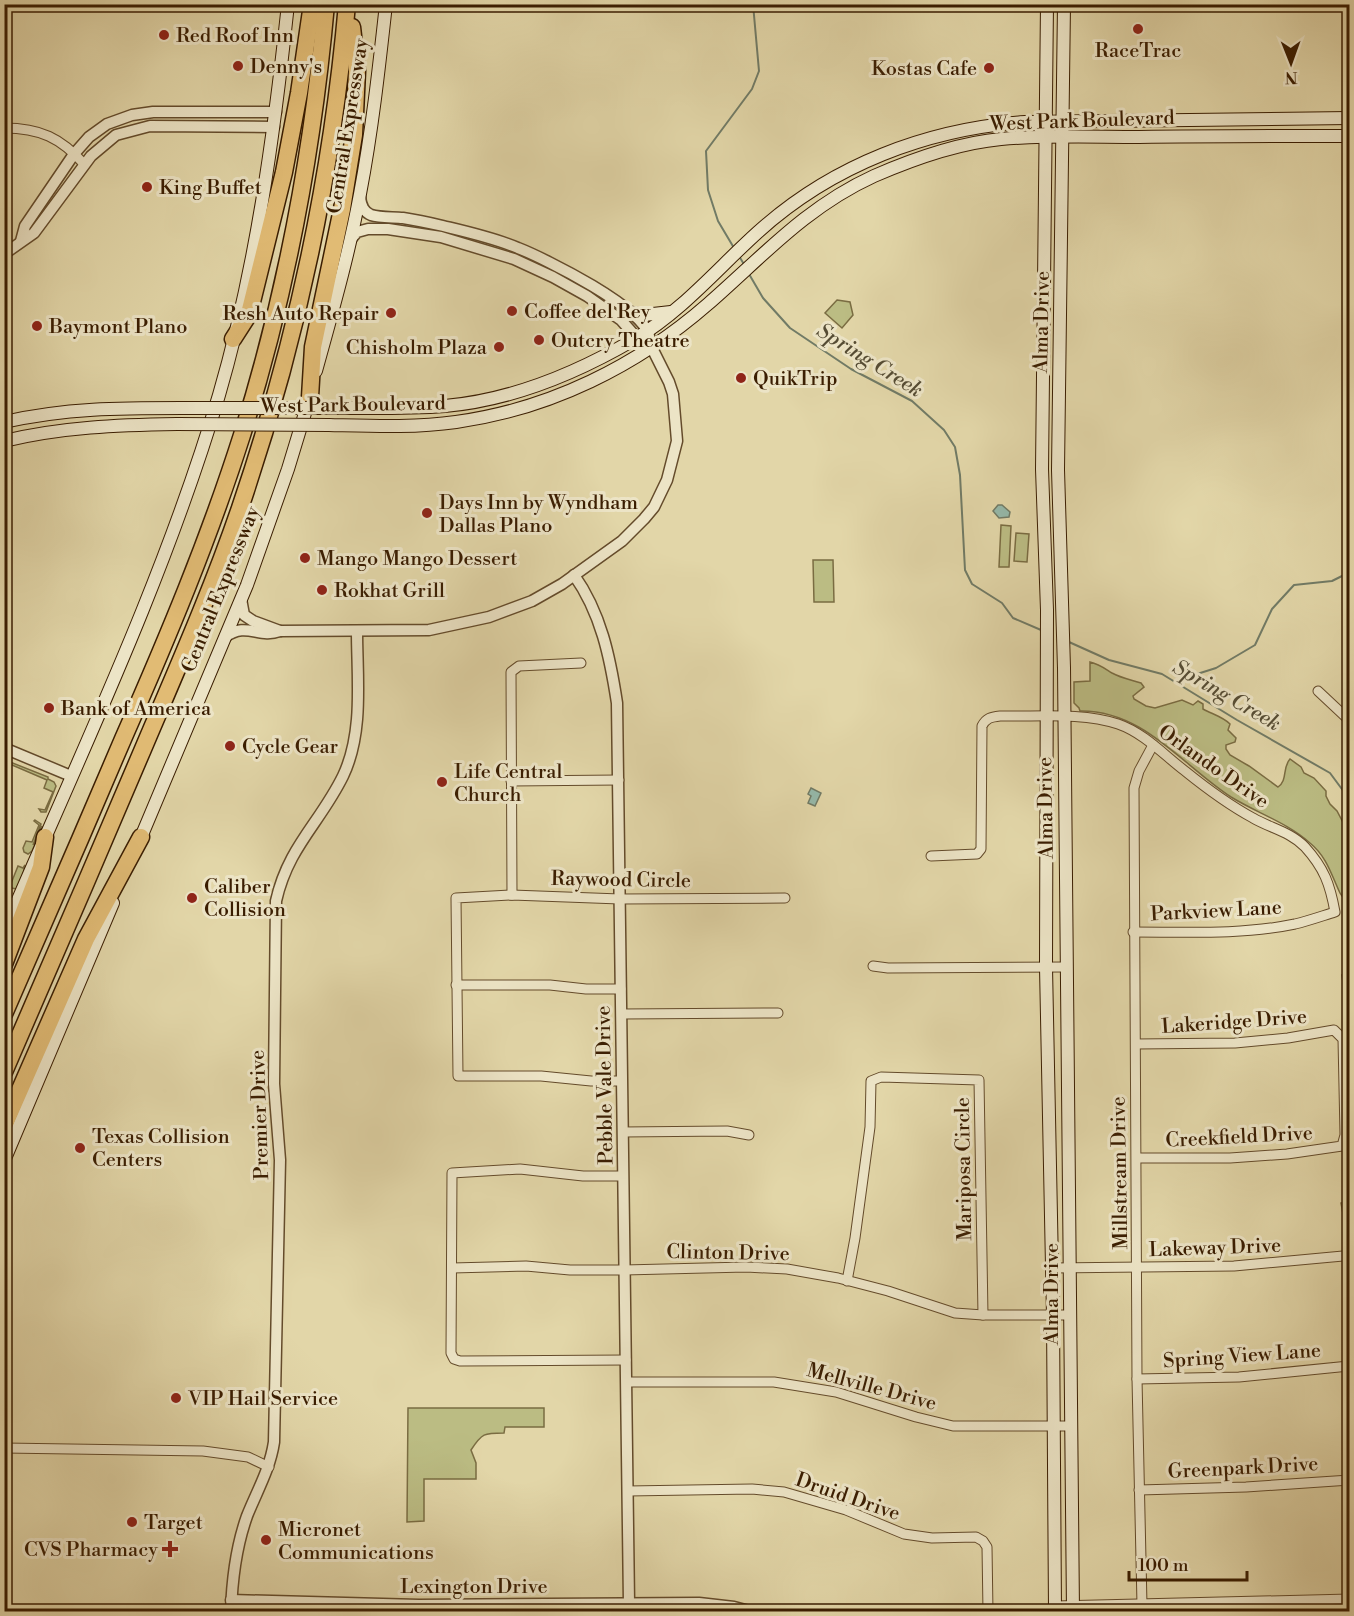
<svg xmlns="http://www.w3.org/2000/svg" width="1354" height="1616" font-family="'Libre Bodoni',serif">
<rect width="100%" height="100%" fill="#e2d6a8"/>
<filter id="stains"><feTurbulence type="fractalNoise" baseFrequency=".00333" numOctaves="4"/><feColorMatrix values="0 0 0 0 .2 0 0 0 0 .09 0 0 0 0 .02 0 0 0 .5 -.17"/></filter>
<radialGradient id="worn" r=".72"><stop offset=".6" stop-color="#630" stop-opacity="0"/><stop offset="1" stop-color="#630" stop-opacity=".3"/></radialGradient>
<g fill="#bbbc83" stroke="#7a6c42" stroke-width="1.5">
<polygon points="837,300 850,302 853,315 842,328 825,313"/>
<polygon points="1001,525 1011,526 1009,567 999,567"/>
<polygon points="1016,533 1029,534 1027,562 1014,561"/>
<polygon points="813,560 833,560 834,602 814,602"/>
<path d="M1090,662c9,2 14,6 22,11 9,5 20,7 29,10l3,4 -11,9 1,3 12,7 9,2 27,-8 11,5 5,-4 5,3v5c9,5 20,8 27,15l-2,6 8,8 -1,4 -9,3v4l4,6 19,11 29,21c10,-7 4,-19 12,-28l11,8 3,6 10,5 12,13v5l4,8 7,7 12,23v112l-5,-25c3,-4 6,-8 5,-13 0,-7 -6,-9 -9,-15 -9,-19 -13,-36 -30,-50 -22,-20 -53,-30 -79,-46 -49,-32 -88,-87 -151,-86l-1,-3 -5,-5v-21l16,-1z"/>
<polygon points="5,760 48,777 48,779 54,782 56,786 46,812 41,812 39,809 45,810 53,792 44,788 47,780 5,762"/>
<polygon points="35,820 41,824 33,845 42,826 42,828 32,851 28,854 24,852 23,848 26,841 32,842 39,825 34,821"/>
<polygon points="25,865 23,875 16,889 12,888 10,886 18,866 23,868"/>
<polygon points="1349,974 1350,974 1349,1030 1342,975"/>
<polygon points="1345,1202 1349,1204 1349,1245 1341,1203"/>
<path d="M408,1408h136v19h-39l-1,6c-20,0 -22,0 -33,17l5,13v16h-52v42l-17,1z"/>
</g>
<g fill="#95b9aa" stroke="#717b66" stroke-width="1.5">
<polygon points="998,505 1002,505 1010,512 1009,517 999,518 993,511"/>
<polygon points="811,788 821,793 815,806 808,803 811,796 808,794"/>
</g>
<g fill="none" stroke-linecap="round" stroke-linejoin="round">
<g stroke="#717b66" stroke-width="2">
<polyline points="734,248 718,221 708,190 706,151 752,89 759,71 753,4"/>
<polyline points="739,256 745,266"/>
<polyline points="749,274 763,298 790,328 851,369 912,401 944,430 955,447 960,475 965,570 972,584 1002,603 1013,618 1041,630"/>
<polyline points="1069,642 1109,660 1162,674 1237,720 1330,773 1350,800"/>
<polyline points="1175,681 1216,668 1255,645 1272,609 1294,585 1332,581 1350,572"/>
</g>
<defs>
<g id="minor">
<path d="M4,128c36,0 57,10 80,36"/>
<polyline points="1318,691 1350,721"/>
<polyline points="511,781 619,780"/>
<path d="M931,856l46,-2 4,-5 1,-123c4,-8 9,-9 18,-10 38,1 81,-4 118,8 26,9 46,31 67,47 21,17 44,34 68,47 17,10 38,14 52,29 19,21 25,37 30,65 -13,4 -27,9 -40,12 -53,11 -108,8 -162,8"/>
<polyline points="512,895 511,672 519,666 581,663"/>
<polyline points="873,966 888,968 1066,967"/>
<polyline points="456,985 550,985 586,989 621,989"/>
<polyline points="622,1014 778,1013"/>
<polyline points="1136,1044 1235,1043 1288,1038 1334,1030 1343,1039 1345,1135 1342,1146 1287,1154 1230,1158 1137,1158"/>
<polyline points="622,1081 591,1081 541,1076 458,1076 456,898 512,895 620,899 785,898"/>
<polyline points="623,1132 727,1131 749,1135"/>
<polyline points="623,1176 583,1176 520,1169 452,1173 451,1353 454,1359 460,1361 626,1360"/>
<polyline points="452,1268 526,1266 570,1270 624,1270 746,1267 787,1269 838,1278 888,1291 955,1313 983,1315 1071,1315"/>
<polyline points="1052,1268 1234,1266 1343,1256"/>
<polyline points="847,1281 855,1238 870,1127 871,1081 881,1077 979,1080 983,1315"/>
<polyline points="1137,1379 1239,1377 1349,1366"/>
<polyline points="627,1382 774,1382 836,1392 916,1417 953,1426 1071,1426"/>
<polyline points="4,1448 203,1451 248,1457 269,1467"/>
<polyline points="1139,1490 1246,1487 1350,1480"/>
<polyline points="628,1491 752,1489 784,1492 846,1510 904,1534 932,1538 976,1537 983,1541 987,1547 988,1612"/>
<polyline points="1142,1605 1137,1379 1134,788 1139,771 1153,745"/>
<polyline points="1055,1606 1350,1599"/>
</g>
<g id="tertiary">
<path d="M360,197c1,8 3,15 11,18 9,3 22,2 32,3 13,2 27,5 40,8 25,6 52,12 75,22 28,11 126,60 131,88"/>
<polyline points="21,241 25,226 74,154 89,137 107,124 132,115 153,112 276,112"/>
<polyline points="4,254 34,233 91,156 116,135 150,126 274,127"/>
<path d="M574,575c27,38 36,82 43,128l12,900"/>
<polyline points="241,599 244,615 253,621 280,631"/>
<path d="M225,637c22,-16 33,2 55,-6l149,-1 60,-13 43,-16 30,-17 60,-43 22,-22 10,-12 13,-27 10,-39 -4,-47 -4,-12 -17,-34 -15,-10 -16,-18 -34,-24 -34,-19 -39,-18 -73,-22 -53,-8h-20l-11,3 -6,7"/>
<polyline points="4,748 71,776"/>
<polyline points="231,1600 419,1605 699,1603 734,1607 753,1612"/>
<path d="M231,1612c1,-33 5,-65 16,-96 10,-25 23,-47 27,-74l6,-282 -6,-76 2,-183c12,-54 44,-78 67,-125 21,-44 14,-98 14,-145"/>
</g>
<g id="secondary">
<polyline points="1047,4 1042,469 1047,610 1046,967 1053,1316 1055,1612"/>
<polyline points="1064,4 1058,470 1064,668 1073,1612"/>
<polyline points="629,312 644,315 671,312"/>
<path d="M316,371c16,-58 33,-117 44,-177 12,-63 19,-126 26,-190"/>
<path d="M332,408c37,0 75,1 113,-2 68,-6 132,-33 190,-67 47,-28 83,-71 123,-107 74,-67 169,-103 267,-110l325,-4"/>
<path d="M4,422c62,-14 116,-14 178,-14"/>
<path d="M329,425c42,1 85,3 127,-3 94,-13 181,-56 252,-118 54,-47 98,-97 166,-128 39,-17 84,-33 127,-37 46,-4 92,-2 138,-2 70,-1 140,-1 211,-1"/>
<path d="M4,441c58,-14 114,-16 173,-17"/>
<polyline points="139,842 247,585 288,469 309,400"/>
<path d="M4,932c76,-177 160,-352 215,-537 37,-127 55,-260 69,-391"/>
<polyline points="4,1161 113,903"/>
</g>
<g id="motorway">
<polyline points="233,339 249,314 284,172 299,93 312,4"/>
<polyline points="310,397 313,347 342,209 354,135 357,71 352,27"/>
<polyline points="4,964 41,867 45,837"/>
<path d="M4,1014c40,-92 80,-183 119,-275 44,-100 86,-200 119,-304 44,-140 71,-285 84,-431"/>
<path d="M4,1072c47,-108 93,-215 139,-323 34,-80 69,-159 97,-241 56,-164 92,-332 107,-504"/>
<polyline points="4,1126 86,939 141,837"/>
</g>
</defs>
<use href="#minor" stroke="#644b2b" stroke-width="11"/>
<use href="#tertiary" stroke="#644b2b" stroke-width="13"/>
<use href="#secondary" stroke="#3a1d01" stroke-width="14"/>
<use href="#motorway" stroke="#3a1d01" stroke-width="19"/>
<use href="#minor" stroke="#ece4c6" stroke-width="9"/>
<use href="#tertiary" stroke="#ece4c6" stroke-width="10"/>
<use href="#secondary" stroke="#ece4c6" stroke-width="12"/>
<use href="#motorway" stroke="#e1bb74" stroke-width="16"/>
<defs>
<g id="secondary-bridge">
<polyline points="182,408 332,408"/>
<polyline points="177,424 329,425"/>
</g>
</defs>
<use href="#secondary-bridge" stroke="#3a1d01" stroke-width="14" stroke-linecap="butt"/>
<use href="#secondary-bridge" stroke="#ece4c6" stroke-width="12"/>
</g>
<g fill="#8f2418" stroke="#ece4c6" stroke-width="2">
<circle cx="1138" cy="29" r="6"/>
<circle cx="164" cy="35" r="6"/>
<circle cx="238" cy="66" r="6"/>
<circle cx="989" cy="68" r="6"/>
<circle cx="147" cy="187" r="6"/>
<circle cx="512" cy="311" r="6"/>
<circle cx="391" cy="313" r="6"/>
<circle cx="37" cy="326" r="6"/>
<circle cx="539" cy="340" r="6"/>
<circle cx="499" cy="347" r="6"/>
<circle cx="741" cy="378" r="6"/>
<circle cx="427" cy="513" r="6"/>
<circle cx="305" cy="558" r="6"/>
<circle cx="322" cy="590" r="6"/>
<circle cx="49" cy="708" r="6"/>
<circle cx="230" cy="746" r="6"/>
<circle cx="442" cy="782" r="6"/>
<circle cx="192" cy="898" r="6"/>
<circle cx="80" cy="1148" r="6"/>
<circle cx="176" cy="1398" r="6"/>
<circle cx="132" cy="1522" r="6"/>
<circle cx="266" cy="1540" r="6"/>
<path d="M167 1540h6v6h6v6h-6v6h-6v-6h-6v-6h6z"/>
</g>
<g text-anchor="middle" stroke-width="6" stroke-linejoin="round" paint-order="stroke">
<g font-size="20" fill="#3a1d01" stroke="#ece4c6" text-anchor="start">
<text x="176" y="42">Red Roof Inn</text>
<text x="1138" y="57" text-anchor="middle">RaceTrac</text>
<text x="250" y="73">Denny's</text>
<text x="977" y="75" text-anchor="end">Kostas Cafe</text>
<text x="159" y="194">King Buffet</text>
<text x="524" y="318">Coffee del Rey</text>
<text x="379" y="320" text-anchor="end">Resh Auto Repair</text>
<text x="49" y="333">Baymont Plano</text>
<text x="551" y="347">Outcry Theatre</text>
<text x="487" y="354" text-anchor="end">Chisholm Plaza</text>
<text x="753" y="385">QuikTrip</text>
<text x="439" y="509">Days Inn by Wyndham<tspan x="439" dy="23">Dallas Plano</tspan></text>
<text x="317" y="565">Mango Mango Dessert</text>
<text x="334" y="597">Rokhat Grill</text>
<text x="61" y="715">Bank of America</text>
<text x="242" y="753">Cycle Gear</text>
<text x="454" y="778">Life Central<tspan x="454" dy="23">Church</tspan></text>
<text x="204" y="893">Caliber<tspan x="204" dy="23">Collision</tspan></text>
<text x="92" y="1143">Texas Collision<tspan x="92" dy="23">Centers</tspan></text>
<text x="188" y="1405">VIP Hail Service</text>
<text x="144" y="1529">Target</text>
<text x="278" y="1536">Micronet<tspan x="278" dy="23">Communications</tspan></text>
<text x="158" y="1556" text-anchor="end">CVS Pharmacy</text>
</g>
<g font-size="20" fill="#3a1d01" stroke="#ece4c6">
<text transform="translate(1082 120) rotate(-2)" y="7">West Park Boulevard</text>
<text transform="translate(347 126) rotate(-81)" y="7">Central Expressway</text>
<text transform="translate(1041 322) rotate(-89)" y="7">Alma Drive</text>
<text transform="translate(353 404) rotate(-1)" y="7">West Park Boulevard</text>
<text transform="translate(220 589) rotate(-68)" y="7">Central Expressway</text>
<text transform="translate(1214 766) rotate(35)" y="7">Orlando Drive</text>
<text transform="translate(1045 808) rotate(-91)" y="7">Alma Drive</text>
<text transform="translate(621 879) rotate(1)" y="7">Raywood Circle</text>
<text transform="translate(1216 910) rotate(-3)" y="7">Parkview Lane</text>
<text transform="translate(1234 1021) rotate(-4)" y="7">Lakeridge Drive</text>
<text transform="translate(604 1085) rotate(-91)" y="7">Pebble Vale Drive</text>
<text transform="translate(259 1115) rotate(-92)" y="7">Premier Drive</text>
<text transform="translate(1239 1136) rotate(-3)" y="7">Creekfield Drive</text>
<text transform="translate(963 1169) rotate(-91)" y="7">Mariposa Circle</text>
<text transform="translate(1119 1173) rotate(-91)" y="7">Millstream Drive</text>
<text transform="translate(1215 1247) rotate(-2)" y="7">Lakeway Drive</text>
<text transform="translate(728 1252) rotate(1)" y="7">Clinton Drive</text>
<text transform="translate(1051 1294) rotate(-90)" y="7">Alma Drive</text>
<text transform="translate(1242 1355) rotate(-4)" y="7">Spring View Lane</text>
<text transform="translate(872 1386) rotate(15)" y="7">Mellville Drive</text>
<text transform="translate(1243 1467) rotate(-3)" y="7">Greenpark Drive</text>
<text transform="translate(848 1496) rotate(19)" y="7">Druid Drive</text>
<text x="474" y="1593">Lexington Drive</text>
</g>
<g font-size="21" font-style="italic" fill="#554c34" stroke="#ece4c6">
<text transform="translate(870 360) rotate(32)" y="7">Spring Creek</text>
<text transform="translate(1227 695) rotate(30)" y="7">Spring Creek</text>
</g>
</g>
<rect width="1354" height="1616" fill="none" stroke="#e2d6a8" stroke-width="24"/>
<rect x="6" y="6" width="1342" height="1604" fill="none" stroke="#3a1d01" stroke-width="3"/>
<rect x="12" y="12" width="1330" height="1592" fill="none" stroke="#3a1d01" stroke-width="1.5"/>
<g transform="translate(1291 63) rotate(179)" stroke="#ece4c6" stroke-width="4.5" paint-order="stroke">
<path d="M0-4.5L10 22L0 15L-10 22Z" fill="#3a1d01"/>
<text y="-9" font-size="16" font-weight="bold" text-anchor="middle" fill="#3a1d01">N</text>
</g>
<path d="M1129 1571v9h118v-9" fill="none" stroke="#3a1d01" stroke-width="3"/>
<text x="1138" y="1571" font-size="18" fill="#3a1d01" stroke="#ece4c6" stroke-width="4.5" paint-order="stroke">100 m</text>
<rect width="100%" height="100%" filter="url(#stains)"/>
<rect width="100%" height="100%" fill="url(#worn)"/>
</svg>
